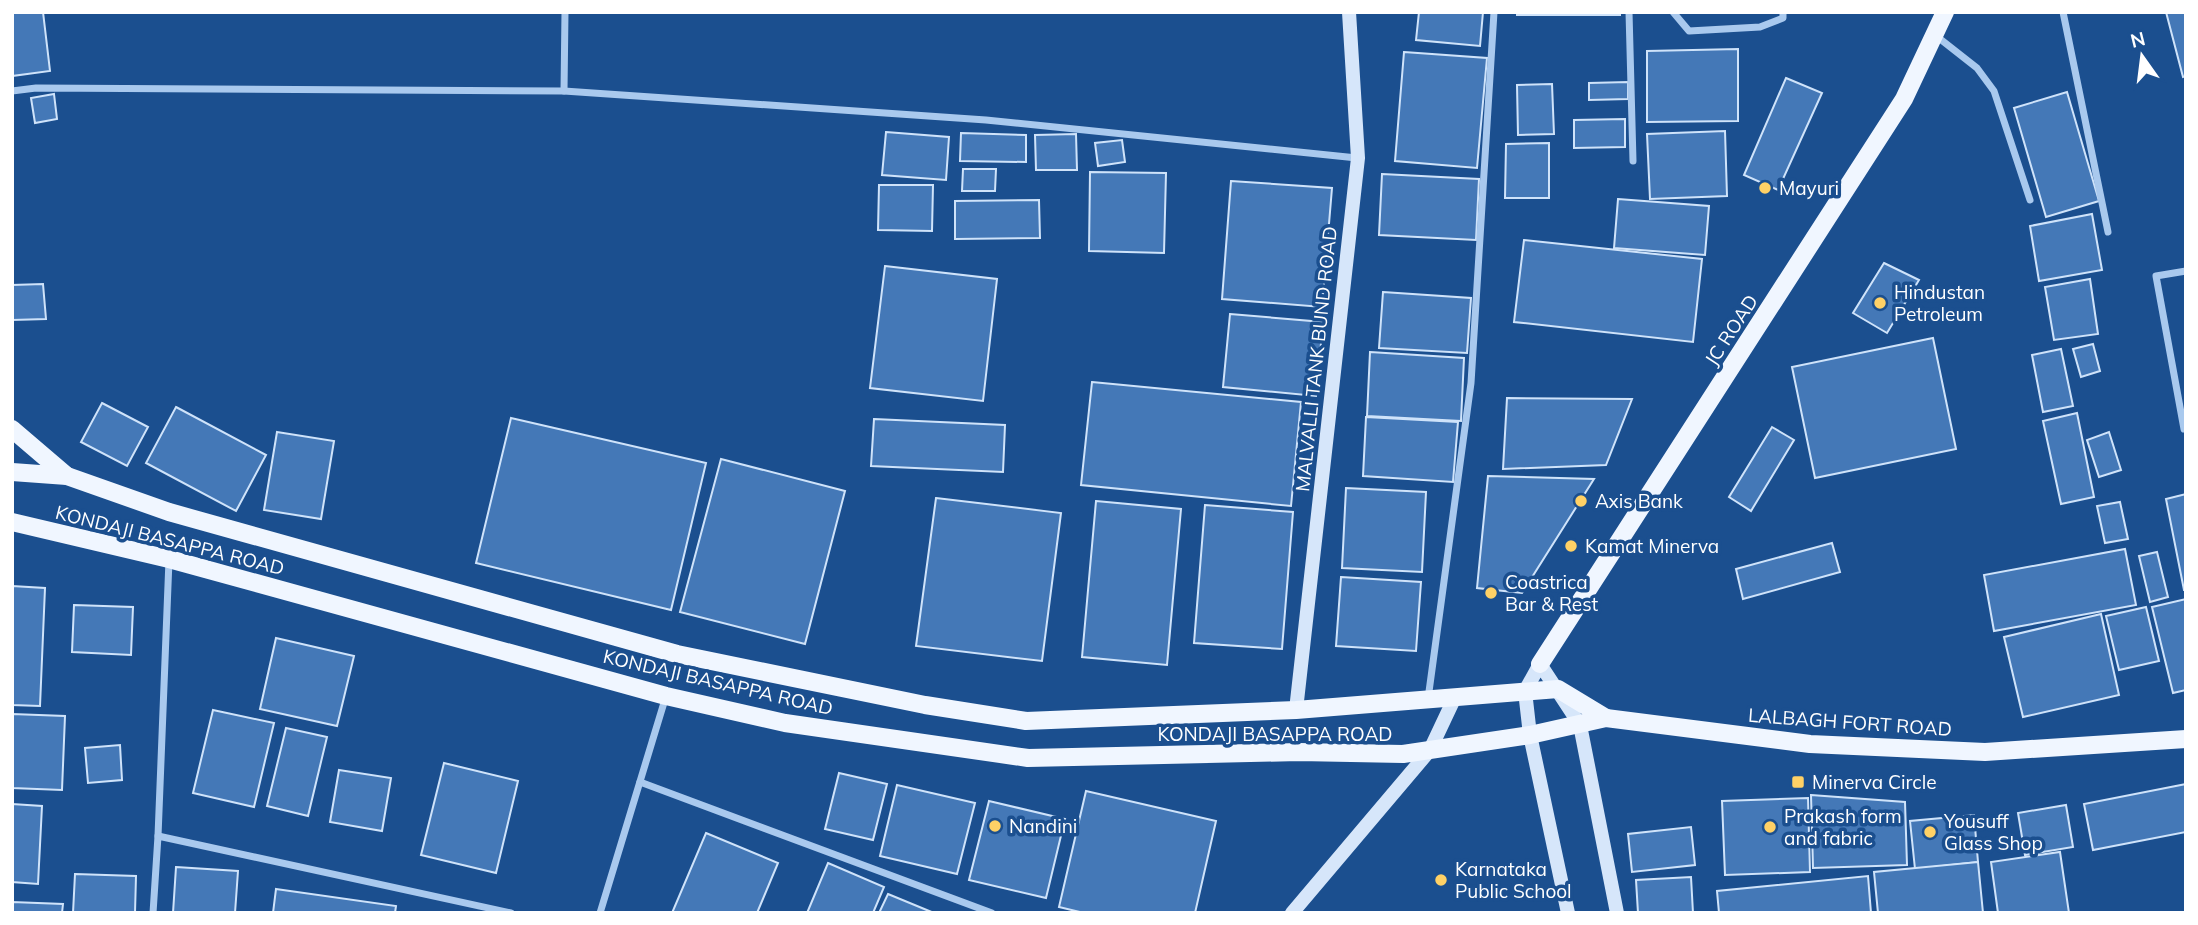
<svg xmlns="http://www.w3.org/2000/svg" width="2198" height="925" font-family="Mulish,sans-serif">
<rect width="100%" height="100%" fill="#1b4f8f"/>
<g fill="#4478b7" stroke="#cfe3fa" stroke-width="2">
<polygon points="12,12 43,12 50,71 12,76"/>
<polygon points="1419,12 1483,12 1480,46 1416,40"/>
<rect x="1517" y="12" width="103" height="3"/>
<polygon points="2166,12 2186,12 2186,76 2183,77"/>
<polygon points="1738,49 1738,121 1647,122 1647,51"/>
<polygon points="1404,52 1487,58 1477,168 1395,161"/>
<polygon points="1786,78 1822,93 1778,190 1744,175"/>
<polygon points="1628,82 1628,99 1589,100 1589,83"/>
<polygon points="1552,84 1554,134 1518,135 1517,85"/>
<polygon points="2067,92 2099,201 2046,217 2014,108"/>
<polygon points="54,94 57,119 35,123 31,98"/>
<polygon points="1625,119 1625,147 1574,148 1574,120"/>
<polygon points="1725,131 1727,196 1650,199 1647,134"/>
<polygon points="886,132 949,137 946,180 882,175"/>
<polygon points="961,133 1026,135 1026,162 960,161"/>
<polygon points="1076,134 1077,170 1036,170 1035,135"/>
<polygon points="1122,140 1125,162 1098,166 1095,143"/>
<polygon points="1549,143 1549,198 1505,198 1506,144"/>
<polygon points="963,169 996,169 995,191 962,191"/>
<polygon points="1090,172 1166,173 1164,253 1089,251"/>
<polygon points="1382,174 1479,179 1476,240 1379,235"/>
<polygon points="1231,181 1332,188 1322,307 1222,299"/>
<polygon points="879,185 933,185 932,231 878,230"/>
<polygon points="1618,199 1709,206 1705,255 1614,248"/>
<polygon points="1039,200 1040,238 955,239 955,201"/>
<polygon points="2092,214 2102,270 2039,281 2030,226"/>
<polygon points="1524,240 1702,259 1693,342 1514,322"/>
<polygon points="1884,263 1919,280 1887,333 1853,313"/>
<polygon points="885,266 997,279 983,401 870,388"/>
<polygon points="2090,279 2098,334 2054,340 2045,287"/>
<polygon points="43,284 46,319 12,320 12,285"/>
<polygon points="1383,292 1471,298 1467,353 1379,348"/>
<polygon points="1230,314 1323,322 1316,396 1223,387"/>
<polygon points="1933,338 1956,449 1815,478 1792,367"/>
<polygon points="2093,344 2100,371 2081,377 2073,349"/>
<polygon points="2061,349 2073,406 2043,412 2032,355"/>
<polygon points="1370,352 1464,358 1461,421 1367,416"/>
<polygon points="1092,382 1301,402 1291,506 1081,485"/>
<polygon points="1507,398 1632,399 1606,465 1503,469"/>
<polygon points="102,403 148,427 127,466 81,442"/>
<polygon points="176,407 266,455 236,511 146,463"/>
<polygon points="2077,413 2094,497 2061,504 2043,421"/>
<polygon points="1366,417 1458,422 1453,482 1363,476"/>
<polygon points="511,418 706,463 671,610 476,563"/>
<polygon points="874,419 1005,425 1003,472 871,466"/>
<polygon points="1772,427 1794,440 1751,511 1729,497"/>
<polygon points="277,432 334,441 321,519 264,510"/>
<polygon points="2109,432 2121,470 2099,477 2087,440"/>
<polygon points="721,459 845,491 805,644 680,612"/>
<polygon points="1488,476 1594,479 1522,593 1477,588"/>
<polygon points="1346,488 1426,492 1422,572 1342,568"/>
<polygon points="2186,494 2186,590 2184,590 2166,499"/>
<polygon points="936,498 1061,513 1042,661 916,646"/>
<polygon points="1096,501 1181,509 1167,665 1082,657"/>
<polygon points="2120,502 2128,539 2105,543 2097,506"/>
<polygon points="1205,505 1293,512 1282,649 1194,643"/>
<polygon points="1832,543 1840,572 1743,599 1736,569"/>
<polygon points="2125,549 2136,605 1994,631 1984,575"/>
<polygon points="2157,552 2168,597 2150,602 2139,556"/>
<polygon points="1341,577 1421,582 1416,651 1336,646"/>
<polygon points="12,586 45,588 40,706 12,705"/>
<polygon points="2186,599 2186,690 2173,693 2152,607"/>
<polygon points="74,605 133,607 131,655 72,652"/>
<polygon points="2146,607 2159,661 2119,670 2106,616"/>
<polygon points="2101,614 2119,695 2023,717 2004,637"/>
<polygon points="276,638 354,656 337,726 260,709"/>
<polygon points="213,710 274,723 254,807 193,793"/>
<polygon points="12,714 65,716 62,790 12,788"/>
<polygon points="286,728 327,737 308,816 267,806"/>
<polygon points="120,745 122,780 88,783 85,748"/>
<polygon points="444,763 518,781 496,873 421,855"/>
<polygon points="339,770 391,778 382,831 330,822"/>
<polygon points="839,773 887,784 873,840 825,829"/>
<polygon points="2186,784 2186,832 2093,850 2084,804"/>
<polygon points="897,785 975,803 957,874 880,856"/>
<polygon points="1086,791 1216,821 1195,913 1084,913 1059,907"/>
<polygon points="1811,795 1905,802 1907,865 1813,868"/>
<polygon points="1808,798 1810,872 1725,875 1722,801"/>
<polygon points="989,801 1065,819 1046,898 969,880"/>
<polygon points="12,804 42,806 38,884 12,882"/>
<polygon points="2066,805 2073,847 2025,855 2018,813"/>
<polygon points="1974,815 1978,862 1915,869 1910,821"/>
<polygon points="1691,827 1695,865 1632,872 1628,834"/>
<polygon points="706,833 778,863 757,913 672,913"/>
<polygon points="2060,852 2069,913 1998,913 1991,862"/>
<polygon points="1978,862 1983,913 1878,913 1874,872"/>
<polygon points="828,863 884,887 873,913 807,913"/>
<polygon points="176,867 238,871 235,913 173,913"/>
<polygon points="75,874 136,876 135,913 73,913"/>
<polygon points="1868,876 1871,913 1719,913 1717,891"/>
<polygon points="1691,877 1693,913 1638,913 1636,880"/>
<polygon points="276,889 396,906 395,913 273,913"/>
<polygon points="888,894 934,913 879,913"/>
<polygon points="12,902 63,904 62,913 12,913"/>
</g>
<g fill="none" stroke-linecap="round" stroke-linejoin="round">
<g stroke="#a9c9ee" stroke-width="7">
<polyline points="1629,12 1633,161"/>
<polyline points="1673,12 1689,31 1760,27 1783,18 1783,12"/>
<polyline points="2063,12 2108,232"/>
<polyline points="1935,35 1977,68 1994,91 2030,200"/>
<polyline points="12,91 36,88 564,91 986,120 1357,158"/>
<polyline points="564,91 565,12"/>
<polyline points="2184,429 2156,276 2186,271"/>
<polyline points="1428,699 1471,383 1494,12"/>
<polyline points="640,782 992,913"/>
<polyline points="158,836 169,560"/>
<polyline points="153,913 158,836 511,913"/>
<polyline points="600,913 666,696"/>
</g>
<g stroke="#d6e6fa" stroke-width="14">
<polyline points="1296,710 1358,158 1349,12"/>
<polyline points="1292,913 1430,750 1455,697"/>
<polyline points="1568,913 1530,735 1525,691 1540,664 1580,725 1617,913"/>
</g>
<g stroke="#f0f6ff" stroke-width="18">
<polyline points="12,429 67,476"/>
<polyline points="12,472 67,476 169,512 677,654 925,705 1026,721 1296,710 1558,689 1606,718"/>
<polyline points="12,522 169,559 666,696 785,723 1028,758 1299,752 1403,754 1530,735 1606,718 1810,744 1985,752 2186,739"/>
<polyline points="1540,664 1904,99 1945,12"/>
</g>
</g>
<g fill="#ffd166" stroke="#1b4f8f" stroke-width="2.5">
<circle cx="1765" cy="188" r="7"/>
<circle cx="1880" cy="303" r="7"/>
<circle cx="1581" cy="501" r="7"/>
<circle cx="1571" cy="546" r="7"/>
<circle cx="1491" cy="593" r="7"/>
<rect x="1791" y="775" width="14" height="14" rx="3.5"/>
<circle cx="995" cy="826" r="7"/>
<circle cx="1770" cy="827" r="7"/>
<circle cx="1930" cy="832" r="7"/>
<circle cx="1441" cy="880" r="7"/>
</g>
<g text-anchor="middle" stroke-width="7" stroke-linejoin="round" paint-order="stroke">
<g font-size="19" fill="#fff" stroke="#1b4f8f" text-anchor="start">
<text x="1779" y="195">Mayuri</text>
<text x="1894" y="299">Hindustan<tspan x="1894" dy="22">Petroleum</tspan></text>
<text x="1595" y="508">Axis Bank</text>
<text x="1585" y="553">Kamat Minerva</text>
<text x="1505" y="589">Coastrica<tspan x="1505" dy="22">Bar &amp; Rest</tspan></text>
<text x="1812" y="789">Minerva Circle</text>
<text x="1784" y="823">Prakash form<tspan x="1784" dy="22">and fabric</tspan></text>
<text x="1944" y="828">Yousuff<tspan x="1944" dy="22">Glass Shop</tspan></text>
<text x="1009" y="833">Nandini</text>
<text x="1455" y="876">Karnataka<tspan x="1455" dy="22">Public School</tspan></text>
</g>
<g font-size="19" fill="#fff" stroke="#1b4f8f">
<text transform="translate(1731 330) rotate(-57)" y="7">JC ROAD</text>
<text transform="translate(1316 359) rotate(-84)" y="7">MALVALLI TANK BUND ROAD</text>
<text transform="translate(170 540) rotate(14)" y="7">KONDAJI BASAPPA ROAD</text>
<text transform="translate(718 682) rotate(13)" y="7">KONDAJI BASAPPA ROAD</text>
<text transform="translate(1850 722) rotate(4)" y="7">LALBAGH FORT ROAD</text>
<text x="1275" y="741">KONDAJI BASAPPA ROAD</text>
</g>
</g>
<rect width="2198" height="925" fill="none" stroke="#ffffff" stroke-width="28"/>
<g transform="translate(2142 56) rotate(346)" stroke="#1b4f8f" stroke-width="5" paint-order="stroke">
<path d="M0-5L12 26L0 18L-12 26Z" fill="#ffffff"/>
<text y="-10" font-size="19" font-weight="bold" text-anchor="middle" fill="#ffffff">N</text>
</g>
</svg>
